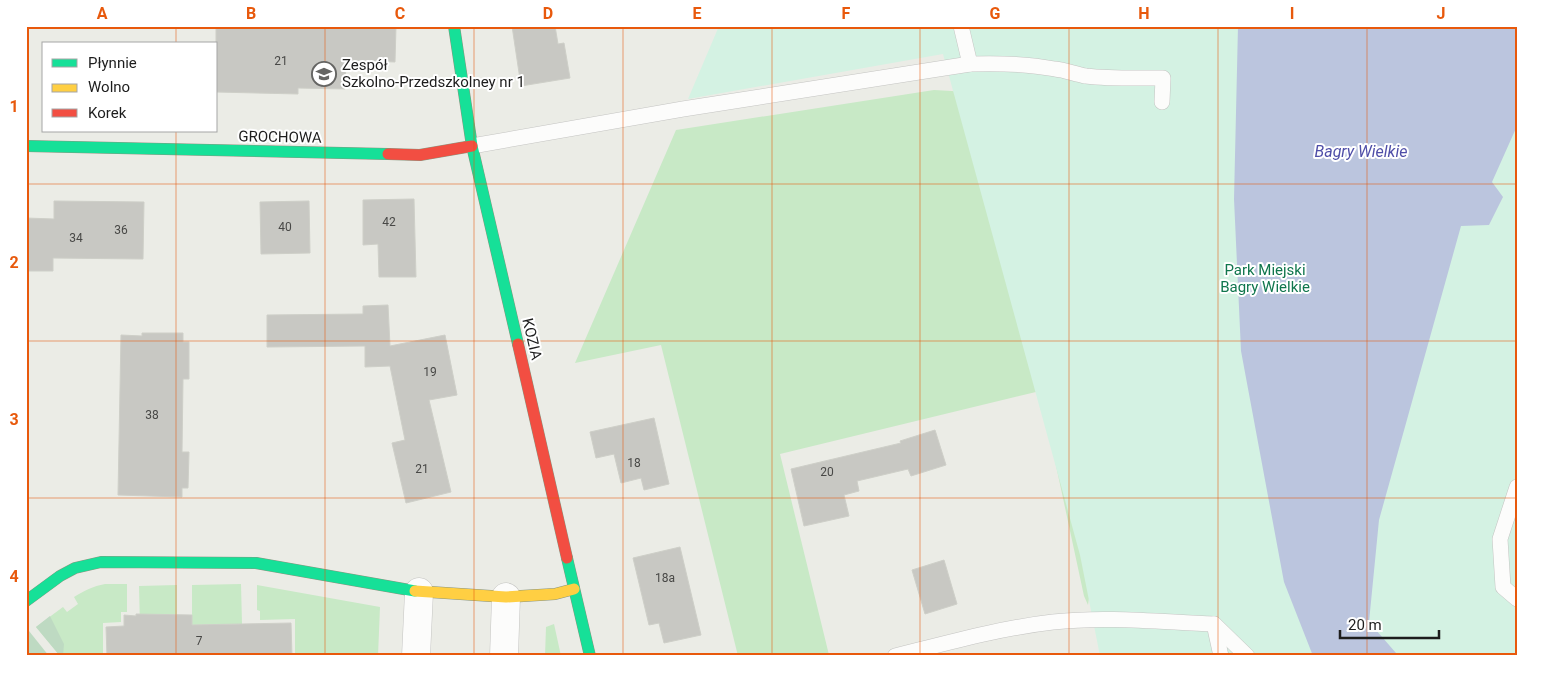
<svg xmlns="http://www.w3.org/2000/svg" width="1543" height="682" font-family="Roboto,sans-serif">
<rect width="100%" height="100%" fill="#ebece6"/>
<g fill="#c8e9c6">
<polygon points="934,90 1024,95 1091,584 1088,605 1084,596 1040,391 780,454 829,655 738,656 661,345 575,363 676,130"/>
<path d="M105,584h22v28h-6v10l-18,1v33h-43l-24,-29 27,-20 4,5 11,-8 -4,-7c10,-6 19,-11 31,-13z"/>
<polygon points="241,584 242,624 192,625 192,585"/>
<polygon points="177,585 177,625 140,626 139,586"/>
<polygon points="257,585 380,607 378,656 295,656 295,619 260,620 260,611 257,610"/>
<polygon points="554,624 561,656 545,656 546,627"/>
</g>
<g fill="#bedac2">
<polygon points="50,616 64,644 63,656 60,656 36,627"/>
<polygon points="29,631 49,656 26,656 26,632"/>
</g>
<polygon fill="#d4f2e3" points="719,26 1517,26 1517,656 1100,656 1080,555 943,54 688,99"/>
<polygon fill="#bbc5de" points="1238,26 1517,26 1517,126 1492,182 1503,197 1489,225 1461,226 1379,520 1369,622 1396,653 1402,656 1313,656 1284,582 1241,351 1234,199"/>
<g fill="#c8c8c3" stroke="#cecfc8">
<polygon points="216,26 396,26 395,62 346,60 345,89 298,88 298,94 216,92"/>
<polygon points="512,26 555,26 558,44 564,43 570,78 521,86"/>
<polygon points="414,199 416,277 379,277 378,244 363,245 363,200"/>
<polygon points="54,201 144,202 143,259 53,258 53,271 26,271 26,218 54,219"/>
<polygon points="309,201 310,253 261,254 260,202"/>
<polygon points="388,305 390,346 445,335 457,395 429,400 451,492 406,503 392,443 405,440 390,366 365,367 365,346 267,347 267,315 363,314 363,306"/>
<polygon points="142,333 183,333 183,342 189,342 189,379 183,379 182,452 189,452 188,488 182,488 182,497 118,495 121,335 142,336"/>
<polygon points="654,418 669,484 644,490 641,478 621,483 614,454 596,458 590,432"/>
<polygon points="935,430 946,465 911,476 908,469 857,481 859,491 844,495 849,516 804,526 791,469 901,443 900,441"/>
<polygon points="680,547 701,635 664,643 659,623 649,625 633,558"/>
<polygon points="944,560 957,604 925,614 912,570"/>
<polygon points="136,614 192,615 192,625 291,623 292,656 107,656 106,627 124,626 124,615 136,616"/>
</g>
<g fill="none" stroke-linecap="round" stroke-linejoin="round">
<defs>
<g id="lane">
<polyline points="961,26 970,64"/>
<path d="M472,146l211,-37 287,-45c28,-1 58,0 85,5 10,1 20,5 31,7 25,3 51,2 77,2l-1,24"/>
<polyline points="1517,487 1500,539 1503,587 1517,599"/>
<polyline points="1214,624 1221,656"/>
<path d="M895,656c52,-13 105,-28 158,-34 53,-6 108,0 161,2l33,32"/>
</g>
<g id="street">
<polyline points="416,656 419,592"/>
<polyline points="504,656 506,597"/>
</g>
<g id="fast">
<polyline points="454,26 472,146 518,344"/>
<polyline points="26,146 388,154"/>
<polyline points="567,558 590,656"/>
<polyline points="26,601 60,576 75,568 101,562 256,563 415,591"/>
</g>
<polyline id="slow" points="415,591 506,597 555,594 574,589"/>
<g id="jam">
<polyline points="388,154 420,155 472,146"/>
<polyline points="518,344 567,558"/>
</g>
</defs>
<use href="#lane" stroke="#c4c4c2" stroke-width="16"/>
<use href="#street" stroke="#c4c4c2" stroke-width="29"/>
<use href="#fast" stroke="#89957f" stroke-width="12"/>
<use href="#slow" stroke="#89957f" stroke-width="12"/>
<use href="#jam" stroke="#89957f" stroke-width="12"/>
<use href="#lane" stroke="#fcfcfb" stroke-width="15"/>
<use href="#street" stroke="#fcfcfb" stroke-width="28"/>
<use href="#fast" stroke="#16e098" stroke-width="11"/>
<use href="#slow" stroke="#ffcf43" stroke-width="11"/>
<use href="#jam" stroke="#f24e42" stroke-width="11"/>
</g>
<path fill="none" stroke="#e8590c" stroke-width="1" stroke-opacity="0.55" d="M176,26v18M325,26v630M474,26v630M623,26v630M772,26v630M920,26v630M1069,26v630M1218,26v630M1367,26v630M176,131v525M26,184h1491M26,341h1491M26,498h1491"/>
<defs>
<symbol id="school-ring" viewBox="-11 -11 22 22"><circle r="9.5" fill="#fff" stroke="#656563" stroke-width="1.5"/><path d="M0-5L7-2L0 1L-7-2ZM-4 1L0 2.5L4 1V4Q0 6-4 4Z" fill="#656563"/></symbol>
</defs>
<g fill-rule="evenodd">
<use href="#school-ring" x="310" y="60" width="28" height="28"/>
</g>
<g text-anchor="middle" stroke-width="4" stroke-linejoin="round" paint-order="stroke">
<g font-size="12" fill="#484846">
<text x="281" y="65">21</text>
<text x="389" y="226">42</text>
<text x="285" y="231">40</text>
<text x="121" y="234">36</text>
<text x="76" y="242">34</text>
<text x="430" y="376">19</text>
<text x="152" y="419">38</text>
<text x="634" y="467">18</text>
<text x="422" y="473">21</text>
<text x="827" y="476">20</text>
<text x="665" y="582">18a</text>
<text x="199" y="645">7</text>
</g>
<g font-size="15" fill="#1d1d1d" stroke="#fff" text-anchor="start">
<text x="342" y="70">Zespół<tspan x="342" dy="17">Szkolno-Przedszkolney nr 1</tspan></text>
</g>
<g font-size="15" fill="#1d1d1d" stroke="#fff">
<text transform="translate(280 137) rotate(1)" y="5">GROCHOWA</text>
<text transform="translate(532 339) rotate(77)" y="5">KOZIA</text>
</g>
<g font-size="15" fill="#10764d" stroke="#fff">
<text x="1265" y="275">Park Miejski<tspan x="1265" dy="17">Bagry Wielkie</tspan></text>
</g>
<g font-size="16" font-style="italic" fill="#4f4ea8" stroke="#fff">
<text x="1361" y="157">Bagry Wielkie</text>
</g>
</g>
<rect width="1543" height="682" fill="none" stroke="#ffffff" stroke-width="55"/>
<rect x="42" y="42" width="175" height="90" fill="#ffffff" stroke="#a5a5a5"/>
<rect x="52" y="59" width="25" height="8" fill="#16e098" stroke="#a5a5a5"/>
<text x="88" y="68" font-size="15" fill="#1d1d1d">Płynnie</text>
<rect x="52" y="84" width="25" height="8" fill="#ffcf43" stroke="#a5a5a5"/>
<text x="88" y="92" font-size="15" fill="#1d1d1d">Wolno</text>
<rect x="52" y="109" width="25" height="8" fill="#f24e42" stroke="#a5a5a5"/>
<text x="88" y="118" font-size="15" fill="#1d1d1d">Korek</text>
<path d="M1340 630v8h99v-8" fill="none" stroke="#1d1d1d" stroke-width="2.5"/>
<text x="1348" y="630" font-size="15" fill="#1d1d1d" stroke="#ffffff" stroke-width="4" paint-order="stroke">20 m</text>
<rect x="28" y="28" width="1488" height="626" fill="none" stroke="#e8590c" stroke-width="2"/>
<g font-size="16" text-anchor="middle" font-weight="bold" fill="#e8590c">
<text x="102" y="19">A</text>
<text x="251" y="19">B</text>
<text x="400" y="19">C</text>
<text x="548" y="19">D</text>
<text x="697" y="19">E</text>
<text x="846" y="19">F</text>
<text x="995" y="19">G</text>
<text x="1144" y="19">H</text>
<text x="1292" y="19">I</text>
<text x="1441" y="19">J</text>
<text x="14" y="112">1</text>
<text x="14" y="268">2</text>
<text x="14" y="425">3</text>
<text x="14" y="582">4</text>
</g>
</svg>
